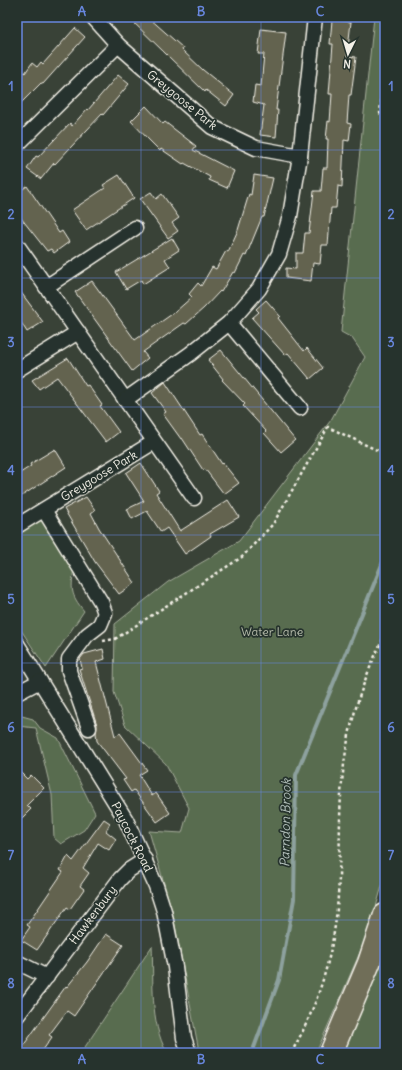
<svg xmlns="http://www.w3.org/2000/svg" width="402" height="1070" font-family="Delius,sans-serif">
<rect width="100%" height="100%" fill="#394237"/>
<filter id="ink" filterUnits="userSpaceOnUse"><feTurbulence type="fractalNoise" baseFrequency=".025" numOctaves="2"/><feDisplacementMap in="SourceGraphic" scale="8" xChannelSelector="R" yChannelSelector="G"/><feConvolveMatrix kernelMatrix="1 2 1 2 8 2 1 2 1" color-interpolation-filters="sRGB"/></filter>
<g filter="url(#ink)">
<g fill="#596c4f" stroke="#a6ae9c">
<polygon points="374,17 385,17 385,876 368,934 316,1053 203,1053 198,1046 173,915 149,831 182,833 189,808 166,764 125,725 114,692 115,624 168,582 239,541 331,420 365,357 352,338 341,332"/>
<path d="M42,519l32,49c-3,21 -4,26 10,43l-38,57 -29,-44v-91z"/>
<polygon points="22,716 33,719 40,728 58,738 95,813 84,830 61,844 54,838 52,795 36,728 17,726 17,720"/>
<polygon points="385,940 385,1053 342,1053"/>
<path d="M152,946c2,36 -3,74 15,107h-86z"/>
</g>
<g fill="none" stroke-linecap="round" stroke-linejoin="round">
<polyline stroke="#8da19e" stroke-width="4" points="252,1053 279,980 294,899 296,775 385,557"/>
</g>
<g fill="#64644f" stroke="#f4f1e8">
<polygon points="128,17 148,17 183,48 182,50 203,70 234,95 226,106 206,90 205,92"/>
<polygon points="332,20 351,22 347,56 356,57 351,95 349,95 347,123 351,124 349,141 344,140 342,187 338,186 336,208 331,208 328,245 322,245 320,264 313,263 311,281 286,278 286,268 296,269 296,253 303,253 305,233 309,233 314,191 321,191 323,168 327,168 328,139 326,139 328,121 330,122 332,94 329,94 333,44 330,44"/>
<polygon points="75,28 85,37 43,84 41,83 17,107 17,66 25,73 32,63 37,67 41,62 43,64"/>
<polygon points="261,29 286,32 276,110 278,110 276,137 260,135 264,105 253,102 255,85 261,86 264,54 258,54"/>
<polygon points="118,75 129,84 103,115 102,114 55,164 54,163 41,179 27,169 36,156 38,157 70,123 72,126 87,109 88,110"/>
<polygon points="146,106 163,124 165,122 196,146 193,150 234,171 227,188 209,180 210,177 184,163 183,164 161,149 160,151 148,139 131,121"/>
<polygon points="119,175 134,198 86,230 72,210 105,188 103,185"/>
<polygon points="254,175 273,178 264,217 262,217 246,256 244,255 235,273 233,272 221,292 220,291 204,308 186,324 184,323 143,352 148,358 132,371 75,292 92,281 135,340 175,312 192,297 189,294 198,283 201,286 212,267 216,269 226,251 228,252 238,230 249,194 251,195"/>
<polygon points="27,186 59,233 62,231 69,242 54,253 51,249 47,251 17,213 17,193"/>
<polygon points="151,192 156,199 162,194 179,218 172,223 178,231 168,238 140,199"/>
<polygon points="172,238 179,250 165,259 170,267 143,284 141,280 126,289 116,272"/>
<polygon points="17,287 43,322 27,332 17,316"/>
<polygon points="266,300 280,316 278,318 304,351 307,348 323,368 310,379 288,353 285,355 252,318 259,312 256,309"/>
<polygon points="221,350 295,440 281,452 264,433 266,431 243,406 245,404 222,380 223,379 208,360"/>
<polygon points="68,358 86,386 88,385 102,405 100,406 119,432 106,442 57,377 39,389 32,380"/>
<polygon points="165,382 200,435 202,434 222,464 223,463 239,483 224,494 205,469 203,470 182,438 181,439 163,414 166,412 152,393"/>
<polygon points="55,449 66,467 17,499 17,475 31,466 30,464"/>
<polygon points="141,463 159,491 156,493 180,531 228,500 239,517 210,534 211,536 185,554 167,528 161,532 147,511 132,519 127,509 144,501 126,473"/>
<polygon points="86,497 95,510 91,513 99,528 135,583 119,594 95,562 64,509"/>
<polygon points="103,649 105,659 96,662 115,736 120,733 147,770 139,775 152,796 156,793 170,813 157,822 134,790 131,792 123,780 126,779 97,741 96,733 97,725 79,669 82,668 80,659 84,654"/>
<polygon points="17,769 27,779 31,775 44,788 27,805 31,809 22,818 18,813 17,814"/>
<polygon points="104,819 110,823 106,831 116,839 109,850 98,843 83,868 89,873 80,886 84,889 70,909 67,907 37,950 21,940 30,927 27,925 63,872 60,870 68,856 73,861"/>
<polygon points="106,934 123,945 74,1016 67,1011 49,1035 52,1037 41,1053 18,1053 66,986 67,987 87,962"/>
</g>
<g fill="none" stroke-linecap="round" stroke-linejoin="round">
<defs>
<g id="minor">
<polyline points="93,17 118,45 212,127 256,148 300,156"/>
<polyline points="17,145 118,45"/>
<polyline points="17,245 194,498"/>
<polyline points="46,287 135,228"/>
<polyline points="229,323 300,408"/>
<polyline points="17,370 78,332"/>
<polyline points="125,400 190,354 229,323 259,289 279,254 290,216 300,156 315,17"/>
<polyline points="44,510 101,602 105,613 100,625 87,635 69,659 69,671 89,728"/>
<polyline points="17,526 154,442"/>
<polyline points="17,644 126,820 156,886 164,911 175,967 184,1038 189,1053"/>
<polyline points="17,693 40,681"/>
<polyline points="17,962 47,977"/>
<polyline points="17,1016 120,879 129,870 145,860"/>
</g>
<polyline id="primary" points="331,1053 369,963 385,915"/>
</defs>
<use href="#minor" stroke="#f4f1e8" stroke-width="17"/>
<use href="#primary" stroke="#f4f1e8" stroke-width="25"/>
<g stroke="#f4f1e8" stroke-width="2.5" stroke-dasharray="3 3" stroke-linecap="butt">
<polyline points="385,64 380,113 385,121"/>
<polyline points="103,641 115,639 242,557 273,524 328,427 385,454"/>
<path d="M291,1053c28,-48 44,-103 47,-158 3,-41 0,-81 5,-122 5,-48 20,-95 42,-138"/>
</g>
<use href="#minor" stroke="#26332d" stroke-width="14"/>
<use href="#primary" stroke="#706e59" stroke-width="22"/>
</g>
</g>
<path fill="none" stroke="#6887de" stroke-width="1" stroke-opacity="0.55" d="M141,17v1036M261,17v1036M17,150h368M17,278h368M17,407h368M17,535h368M17,663h368M17,792h368M17,920h368"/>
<g text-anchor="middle" stroke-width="3.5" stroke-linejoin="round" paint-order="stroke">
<g font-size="12" fill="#f4f1e8" stroke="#26332d">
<text transform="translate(182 100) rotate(39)" y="4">Greygoose Park</text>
<text transform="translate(99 476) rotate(-31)" y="4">Greygoose Park</text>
<text transform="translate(132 837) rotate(63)" y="4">Paycock Road</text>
<text transform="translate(93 915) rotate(-53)" y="4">Hawkenbury</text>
</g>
<g font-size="12" fill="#b6bcab" stroke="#26332d">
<text x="272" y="636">Water Lane</text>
</g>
<g font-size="13" font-style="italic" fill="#afbcb7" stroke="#26332d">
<text transform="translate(285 823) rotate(-89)" y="5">Parndon Brook</text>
</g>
</g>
<rect width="402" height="1070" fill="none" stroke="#26332d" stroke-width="44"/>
<g transform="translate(348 54) rotate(185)" stroke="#26332d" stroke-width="3" paint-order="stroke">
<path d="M0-3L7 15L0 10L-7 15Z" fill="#f4f1e8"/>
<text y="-6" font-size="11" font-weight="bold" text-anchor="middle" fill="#f4f1e8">N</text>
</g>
<rect x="22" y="22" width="358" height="1026" fill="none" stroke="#6887de" stroke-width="1.5"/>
<g font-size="13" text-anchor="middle" font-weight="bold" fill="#6887de">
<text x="82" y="16">A</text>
<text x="201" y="16">B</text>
<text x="320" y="16">C</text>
<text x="11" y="91">1</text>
<text x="391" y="91">1</text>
<text x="11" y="219">2</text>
<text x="391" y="219">2</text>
<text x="11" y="347">3</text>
<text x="391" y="347">3</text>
<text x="11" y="475">4</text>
<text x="391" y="475">4</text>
<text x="11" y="604">5</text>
<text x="391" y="604">5</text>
<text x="11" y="732">6</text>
<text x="391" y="732">6</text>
<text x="11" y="860">7</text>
<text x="391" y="860">7</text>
<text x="11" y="988">8</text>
<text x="391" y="988">8</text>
<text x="82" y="1064">A</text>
<text x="201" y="1064">B</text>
<text x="320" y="1064">C</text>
</g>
</svg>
